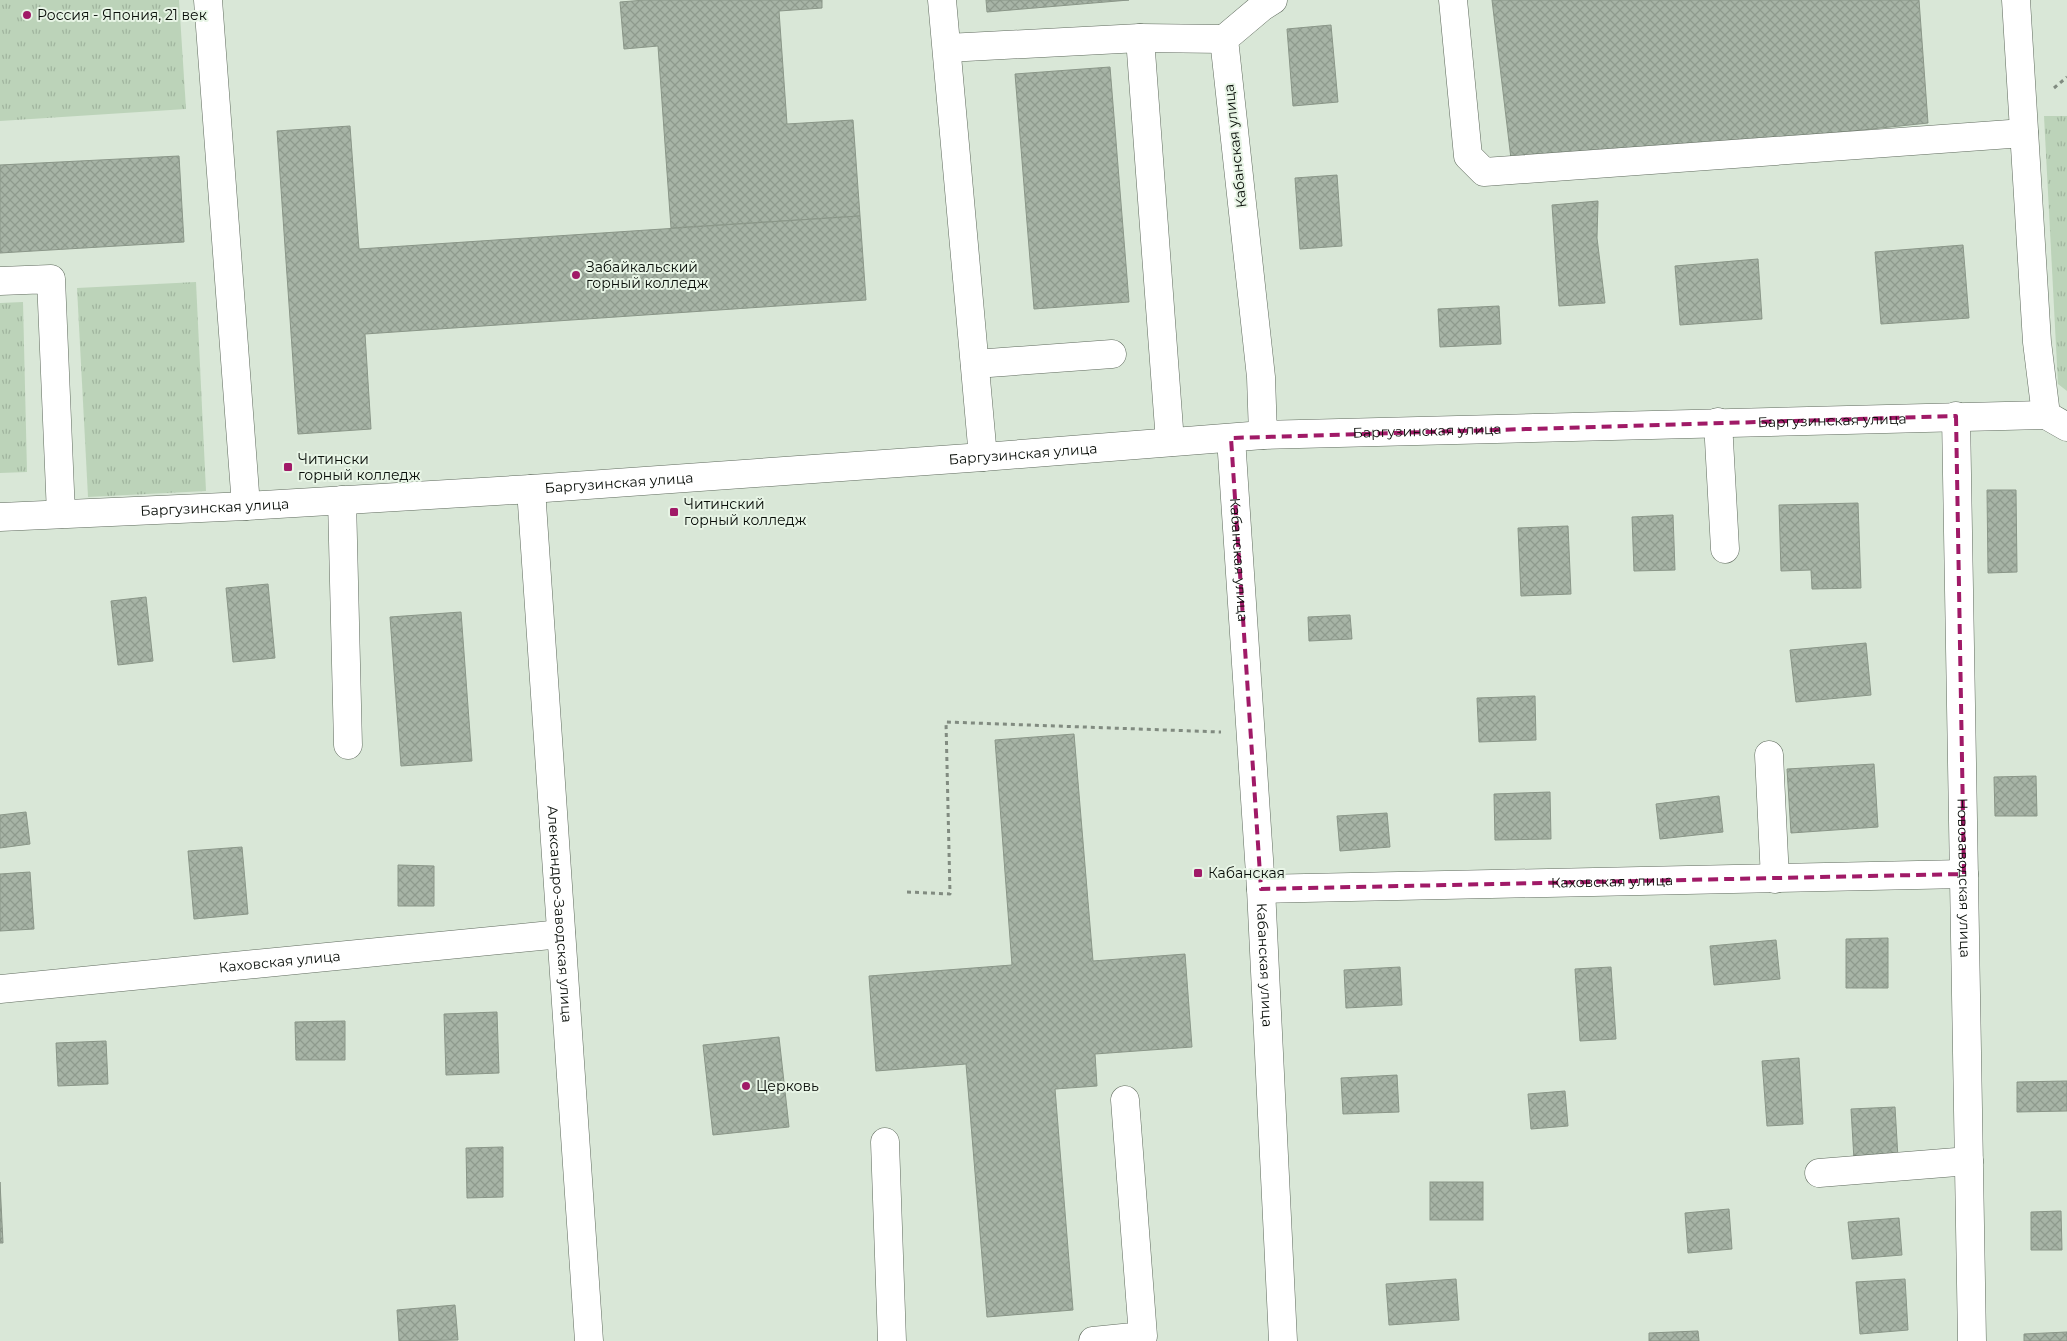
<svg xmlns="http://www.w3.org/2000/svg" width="2067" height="1341" font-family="Montserrat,sans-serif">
<defs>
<pattern id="grass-tufts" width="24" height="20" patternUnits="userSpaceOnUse" patternTransform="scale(1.25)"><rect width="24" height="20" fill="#bcd3b9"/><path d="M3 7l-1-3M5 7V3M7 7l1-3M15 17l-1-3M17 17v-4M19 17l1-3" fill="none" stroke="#a0b49e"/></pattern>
<pattern id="building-cross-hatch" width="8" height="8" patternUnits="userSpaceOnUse" patternTransform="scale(1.25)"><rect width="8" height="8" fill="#a7b4a6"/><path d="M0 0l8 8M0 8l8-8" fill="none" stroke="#8e9a8d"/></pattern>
</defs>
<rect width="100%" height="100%" fill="#d9e7d7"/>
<g fill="url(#grass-tufts)">
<polygon points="0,0 179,0 186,109 0,121"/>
<polygon points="2044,116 2067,116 2067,391 2058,384"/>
<polygon points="196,282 206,491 88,497 77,288"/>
<polygon points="23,302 27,472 0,473 0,303"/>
</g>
<g fill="url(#building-cross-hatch)" stroke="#8a9688">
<polygon points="645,0 822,0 822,8 779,11 787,124 853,120 860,216 671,228 658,46 624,49 620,2"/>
<polygon points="986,0 1129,0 987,12"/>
<polygon points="1492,0 1919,0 1928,123 1512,167"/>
<polygon points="1331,25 1338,102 1293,106 1287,29"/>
<polygon points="1110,67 1129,302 1034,309 1015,74"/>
<polygon points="350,126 359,249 860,216 866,300 365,334 371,429 298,434 277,131"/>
<polygon points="179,156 184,242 0,253 0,165"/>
<polygon points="1337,175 1342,246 1300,249 1295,178"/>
<polygon points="1598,201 1597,238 1605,303 1559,306 1552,205"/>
<polygon points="1963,245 1969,318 1881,324 1875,252"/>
<polygon points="1758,259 1762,319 1680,325 1675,266"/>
<polygon points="1499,306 1501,344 1440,347 1438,309"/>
<polygon points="1987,490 2016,490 2017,572 1988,573"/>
<polygon points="1858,503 1861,588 1812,589 1811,570 1781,571 1779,505"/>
<polygon points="1673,515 1675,570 1634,571 1632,517"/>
<polygon points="1568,526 1571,594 1521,596 1518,528"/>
<polygon points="268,584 275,658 233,662 226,588"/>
<polygon points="146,597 153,661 118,665 111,601"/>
<polygon points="461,612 472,761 401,766 390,617"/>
<polygon points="1350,615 1352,639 1309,641 1308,617"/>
<polygon points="1866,643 1871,695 1796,702 1790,650"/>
<polygon points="1535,696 1536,740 1479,742 1477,698"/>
<polygon points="1074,734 1093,961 1185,954 1192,1047 1095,1054 1097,1086 1055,1089 1073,1310 987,1317 966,1064 876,1071 869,976 1012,965 995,740"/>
<polygon points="1874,764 1878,827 1791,833 1787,769"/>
<polygon points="2036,776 2037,816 1995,816 1994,777"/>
<polygon points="1550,792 1551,839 1495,840 1494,794"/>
<polygon points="1719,796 1723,832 1660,839 1656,804"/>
<polygon points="26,812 30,844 0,848 0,815"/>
<polygon points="1387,813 1390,847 1340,851 1337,816"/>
<polygon points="242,847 248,914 194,919 188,851"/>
<polygon points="398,865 434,866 434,906 398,906"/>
<polygon points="30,872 34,929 0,931 0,874"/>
<polygon points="1888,938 1888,988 1846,988 1846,939"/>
<polygon points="1776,940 1780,979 1714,985 1710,946"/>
<polygon points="1400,967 1402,1005 1346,1008 1344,970"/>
<polygon points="1611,967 1616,1039 1580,1041 1575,969"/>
<polygon points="497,1012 499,1073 446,1075 444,1014"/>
<polygon points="345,1021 345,1060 296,1060 295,1022"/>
<polygon points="779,1037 789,1127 713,1135 703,1045"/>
<polygon points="106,1041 108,1084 58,1086 56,1043"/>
<polygon points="1799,1058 1803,1124 1767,1126 1762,1061"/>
<polygon points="1397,1075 1399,1112 1343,1114 1341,1078"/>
<polygon points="2067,1081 2067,1111 2017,1112 2017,1082"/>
<polygon points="1565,1091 1568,1126 1531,1129 1528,1094"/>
<polygon points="1895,1107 1898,1158 1854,1160 1851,1109"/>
<polygon points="503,1147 503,1197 467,1198 466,1148"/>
<polygon points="0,1182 3,1243 0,1243"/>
<rect x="1430" y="1182" width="53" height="38"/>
<polygon points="1729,1209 1732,1249 1688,1253 1685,1213"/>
<polygon points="2061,1211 2062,1250 2031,1250 2031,1212"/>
<polygon points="1899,1218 1902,1255 1852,1259 1848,1222"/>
<polygon points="1456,1279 1459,1320 1389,1325 1386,1284"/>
<polygon points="1905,1279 1908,1330 1860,1334 1856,1282"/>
<polygon points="455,1305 458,1340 399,1341 397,1310"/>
<polygon points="1698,1331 1699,1341 1649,1341 1649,1333"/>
<polygon points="2067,1332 2067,1341 2024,1341 2024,1334"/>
</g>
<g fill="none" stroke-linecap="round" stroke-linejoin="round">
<defs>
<g id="minor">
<polyline points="208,0 246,506"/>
<polyline points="942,0 983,457"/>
<polyline points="1453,0 1468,156 1484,172 2024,133"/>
<polyline points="2016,0 2037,342 2046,415"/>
<polyline points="1140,38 1224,39"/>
<polyline points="947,48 1140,38 1170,442"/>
<polyline points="0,281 51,279 61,514"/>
<polyline points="975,364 1112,354"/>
<polyline points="2046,415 2067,427"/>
<path id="s1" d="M1956,416l16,925"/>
<polyline points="1718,422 1725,549"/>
<polyline points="1263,435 1261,377 1224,39 1262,7 1273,0"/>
<path id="s2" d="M1231,438l30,451 22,452"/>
<path id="s3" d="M531,489l58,852"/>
<polyline points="342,500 348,745"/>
<path id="s4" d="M0,517l246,-11 285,-17 452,-32 280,-22 783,-20"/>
<polyline points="1769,755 1775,879"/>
<path id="s5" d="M1261,889l703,-15"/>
<path id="s6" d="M0,989l561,-55"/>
<polyline points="885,1142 892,1341"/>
<polyline points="1819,1173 1969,1161"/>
<polyline points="1093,1341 1143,1336 1125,1100"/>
</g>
</defs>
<use href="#minor" stroke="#5f6a5d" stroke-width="29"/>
<g stroke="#818b80" stroke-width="3" stroke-dasharray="4 4" stroke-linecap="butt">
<polyline points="2054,88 2067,77"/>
<polyline points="907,892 950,894 946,722 1221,732"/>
</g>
<use href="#minor" stroke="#fff" stroke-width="28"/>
</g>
<path fill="none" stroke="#a01a67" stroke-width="4" stroke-dasharray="10 6" stroke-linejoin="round" d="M1956,416l8,458 -703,15 -30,-451z"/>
<g fill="#a01a67" stroke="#e7f4e5" stroke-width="2">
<circle cx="27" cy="15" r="5"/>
<circle cx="576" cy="275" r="5"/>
<rect x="283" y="462" width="10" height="10" rx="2.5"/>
<rect x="669" y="507" width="10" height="10" rx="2.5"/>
<rect x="1193" y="868" width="10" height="10" rx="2.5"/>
<circle cx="746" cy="1086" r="5"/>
</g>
<g text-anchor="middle" stroke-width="4" stroke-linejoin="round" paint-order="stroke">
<g font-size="14" fill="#080d08" stroke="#e7f4e5" text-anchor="start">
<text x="37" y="20">Россия - Япония, 21 век</text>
<text x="586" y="272">Забайкальский<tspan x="586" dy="16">горный колледж</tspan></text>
<text x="298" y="464">Читински<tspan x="298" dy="16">горный колледж</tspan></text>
<text x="684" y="509">Читинский<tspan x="684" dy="16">горный колледж</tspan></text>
<text x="1208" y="878">Кабанская</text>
<text x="756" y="1091">Церковь</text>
</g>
<g font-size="14" fill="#080d08" stroke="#e7f4e5">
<text transform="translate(1235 146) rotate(-96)" y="5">Кабанская улица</text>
<text dy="5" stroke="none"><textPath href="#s4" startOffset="1835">Баргузинская улица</textPath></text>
<text dy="5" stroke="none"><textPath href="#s4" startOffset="1430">Баргузинская улица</textPath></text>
<text dy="5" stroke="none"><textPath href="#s4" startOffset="1025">Баргузинская улица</textPath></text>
<text dy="5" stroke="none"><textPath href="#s4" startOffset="620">Баргузинская улица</textPath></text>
<text dy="5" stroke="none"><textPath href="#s4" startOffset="215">Баргузинская улица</textPath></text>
<text dy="5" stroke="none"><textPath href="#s2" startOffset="122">Кабанская улица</textPath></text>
<text dy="5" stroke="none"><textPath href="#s1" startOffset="462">Новозаводская улица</textPath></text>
<text dy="5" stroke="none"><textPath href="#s5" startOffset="351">Каховская улица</textPath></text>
<text dy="5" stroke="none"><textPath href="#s3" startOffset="426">Александро-Заводская улица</textPath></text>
<text dy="5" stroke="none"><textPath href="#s6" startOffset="281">Каховская улица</textPath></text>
<text dy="5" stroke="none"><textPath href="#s2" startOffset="528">Кабанская улица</textPath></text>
</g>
</g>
</svg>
